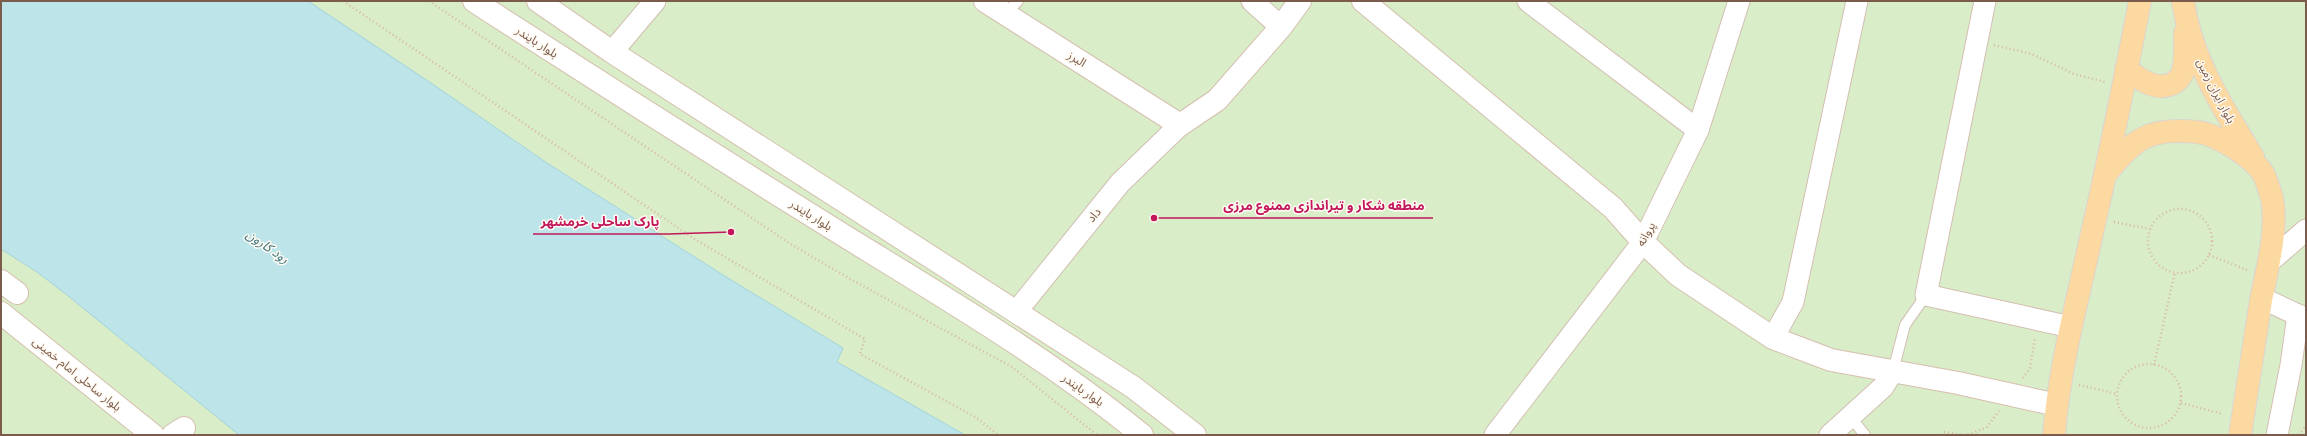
<svg xmlns="http://www.w3.org/2000/svg" width="2307" height="436" font-family="Ubuntu,'Noto Sans Arabic',sans-serif">
<rect width="100%" height="100%" fill="#fdf6eb"/>
<rect fill="#d8edc8" x="1" y="1" width="2305" height="434"/>
<polygon fill="#bde4e9" stroke="#a3d4db" points="1,1 308,1 428,81 547,163 723,275 843,348 837,362 965,435 239,435 67,295 37,272 1,249"/>
<g fill="none" stroke-linecap="round" stroke-linejoin="round">
<defs>
<g id="lane">
<polyline points="1005,14 1018,1"/>
<polyline points="1893,371 1905,325 1926,295"/>
<polyline points="1851,418 1865,435"/>
</g>
<g id="street">
<polyline points="1252,1 1281,27"/>
<polyline points="1528,1 1698,130"/>
<polyline points="1985,1 1926,295 2071,327"/>
<polyline points="612,52 655,1"/>
<polyline points="2269,262 2306,230"/>
<polyline points="2262,298 2306,319"/>
<polyline points="1016,312 1120,183 1180,125"/>
<polyline points="1773,338 1793,302 1857,1"/>
<polyline points="1495,435 1643,242 1698,130 1739,1"/>
<polyline points="1830,435 1883,387 1893,371"/>
<polyline points="2277,435 2291,365 2298,315"/>
</g>
<g id="secondary">
<path d="M474,1c122,79 245,157 369,234 102,63 206,124 299,200"/>
<polyline points="538,1 612,52 1133,387 1195,435"/>
<polyline points="985,1 1180,125 1217,100 1281,27 1300,1"/>
<polyline points="1363,1 1613,208 1643,242 1678,275 1773,338 1831,360 1958,383 2057,405"/>
<polyline points="1,281 17,293"/>
<polyline points="1,313 153,435"/>
<polyline points="173,435 184,428"/>
</g>
<g id="primary">
<path d="M2183,1c8,58 40,107 70,156"/>
<path d="M2126,69c15,11 30,23 48,14 4,-3 8,-8 9,-12 3,-12 2,-26 2,-38"/>
<path d="M2105,175c28,-36 44,-48 92,-43 20,2 57,26 67,43 3,7 6,17 8,23 6,32 -5,71 -11,102 -7,45 -14,90 -21,135"/>
<path d="M2054,435c5,-68 24,-136 38,-202 18,-77 33,-155 48,-232"/>
</g>
</defs>
<use href="#lane" stroke="#d4bfb2" stroke-width="12"/>
<use href="#street" stroke="#d4bfb2" stroke-width="23"/>
<use href="#secondary" stroke="#d7bfaf" stroke-width="24"/>
<use href="#primary" stroke="#ddd4d0" stroke-width="24"/>
<g stroke="#dab7a3" stroke-width="2.5" stroke-dasharray="1 3" stroke-linecap="butt">
<polyline points="343,1 696,240 865,339 860,354 977,418 998,435"/>
<polyline points="429,1 789,243 852,280 1012,367 1097,435"/>
<polyline points="1994,45 2032,54 2074,74 2105,82"/>
<circle cx="2180" cy="241" r="32"/>
<polyline points="2114,222 2150,229"/>
<polyline points="2209,255 2247,270"/>
<circle cx="2149" cy="396" r="32"/>
<polyline points="2154,365 2175,272"/>
<polyline points="2023,378 2030,368 2035,338"/>
<polyline points="2079,385 2118,394"/>
<polyline points="2181,403 2223,414"/>
<polyline points="1944,432 1962,435"/>
<polyline points="1968,435 1987,427 1999,411"/>
<polyline points="2299,435 2306,425"/>
</g>
<use href="#lane" stroke="#fff" stroke-width="10"/>
<use href="#street" stroke="#fff" stroke-width="21"/>
<use href="#secondary" stroke="#fff" stroke-width="22"/>
<use href="#primary" stroke="#fdd9a2" stroke-width="22"/>
</g>
<g text-anchor="middle" stroke-width="3" stroke-linejoin="round" paint-order="stroke">
<g font-size="12" fill="#7b5b4c" stroke="#fffaf2">
<text transform="translate(537 42) rotate(33)" y="4">بلوار بایندر</text>
<text transform="translate(1077 59) rotate(32)" y="4">البرز</text>
<text transform="translate(2216 91) rotate(63)" y="4">بلوار ایران زمین</text>
<text transform="translate(811 215) rotate(32)" y="4">بلوار بایندر</text>
<text transform="translate(1094 215) rotate(-51)" y="4">داد</text>
<text transform="translate(1646 234) rotate(-61)" y="4">پروانه</text>
<text transform="translate(77 374) rotate(39)" y="4">بلوار ساحلی امام خمینی</text>
<text transform="translate(1083 390) rotate(35)" y="4">بلوار بایندر</text>
</g>
<g font-size="13" font-style="italic" fill="#3e7780" stroke="#fffaf2">
<text transform="translate(268 246) rotate(35)" y="5">رود کارون</text>
</g>
</g>
<path fill="none" stroke="#c2185b" stroke-width="1.5" d="M1154 218L1216 218H1433M731 232L668 234H533"/>
<g fill="#c2185b" stroke="#fffaf2" stroke-width="1.5">
<circle cx="1154" cy="218" r="4"/>
<circle cx="731" cy="232" r="4"/>
</g>
<g font-size="13" text-anchor="middle" font-weight="bold" fill="#c2185b" stroke="#fffaf2" stroke-width="3" stroke-linejoin="round" paint-order="stroke">
<text x="1324" y="210">منطقه شکار و تیراندازی ممنوع مرزی</text>
<text x="600" y="226">پارک ساحلی خرمشهر</text>
</g>
<rect width="2307" height="436" fill="none" stroke="#7b5b4c" stroke-width="4"/>
</svg>
